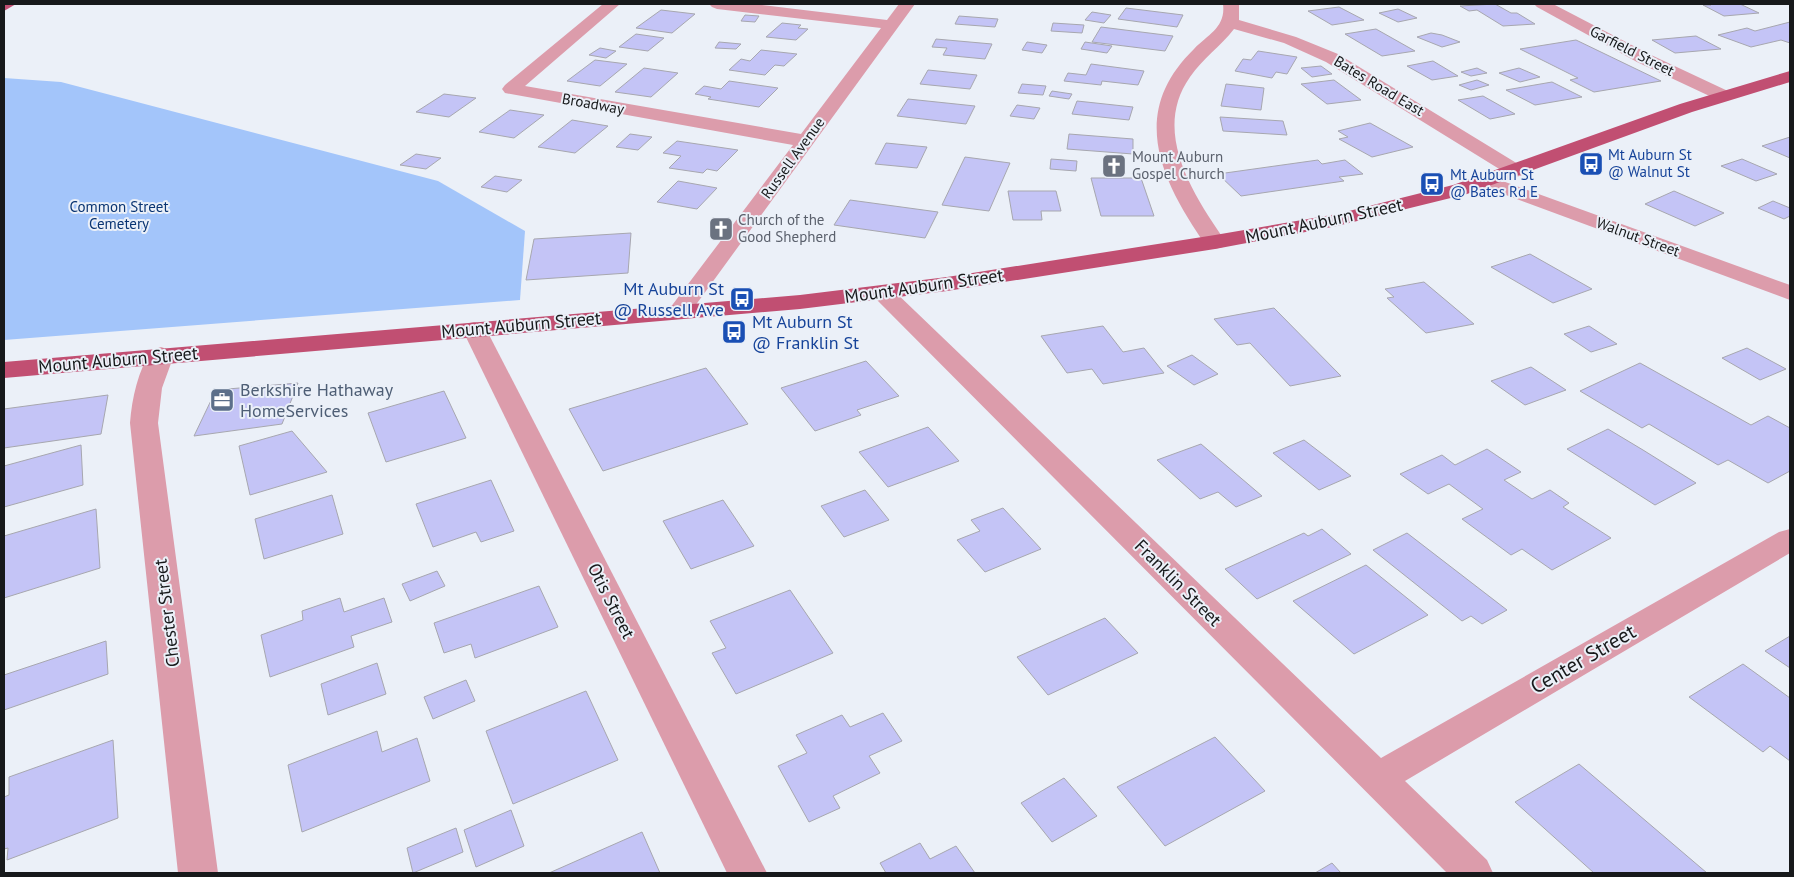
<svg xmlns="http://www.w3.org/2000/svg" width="1794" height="877" font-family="'PT Sans',sans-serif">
<rect width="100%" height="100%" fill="#ebf0f8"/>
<polygon fill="#a3c5fa" points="4,78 61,82 438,181 525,231 520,300 4,340"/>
<g fill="#c4c4f6" stroke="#a7a7af">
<polygon points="1495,4 1511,13 1517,13 1535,24 1503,26 1477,10 1469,11 1460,6"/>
<polygon points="1709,4 1740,4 1759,13 1724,16 1703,5 1711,5"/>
<polygon points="1339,7 1364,20 1332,25 1308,11"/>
<polygon points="1126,8 1183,15 1177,27 1118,19"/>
<polygon points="1398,9 1417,18 1398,22 1379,13"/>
<polygon points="661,10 695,14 672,33 636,28"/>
<polygon points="1092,12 1111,15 1104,23 1085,20"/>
<polygon points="745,15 759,16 755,22 741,21"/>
<polygon points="959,16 998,19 995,27 955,24"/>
<polygon points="1790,22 1790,43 1781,40 1751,47 1718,35 1747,28 1755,31"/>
<polygon points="782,23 801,25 798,28 808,29 796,40 766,37"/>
<polygon points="1053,23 1084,25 1082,33 1051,31"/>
<polygon points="1101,27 1173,36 1165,51 1092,42"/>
<polygon points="1376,29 1415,51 1382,56 1345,34"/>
<polygon points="1431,33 1442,35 1460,42 1442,47 1417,37"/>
<polygon points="636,34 664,38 648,51 619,47"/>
<polygon points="1696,36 1721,49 1675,53 1652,40"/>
<polygon points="936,39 992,44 985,59 943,55 947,48 932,47"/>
<polygon points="1576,40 1661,81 1594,92 1570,80 1578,78 1520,49"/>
<polygon points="719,42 741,44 736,49 715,48"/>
<polygon points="1027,42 1047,45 1042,53 1022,50"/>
<polygon points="1085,42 1112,46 1107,53 1081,49"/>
<polygon points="600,48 616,51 606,58 589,55"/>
<polygon points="761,50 797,54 784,66 775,65 765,75 729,70 741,59 750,61"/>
<polygon points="1258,51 1297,57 1287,74 1276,72 1272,78 1235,71 1243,59 1251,60"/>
<polygon points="595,60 627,64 600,86 567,81"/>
<polygon points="1433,61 1458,76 1432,80 1407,66"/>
<polygon points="1091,64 1144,71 1138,85 1102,81 1101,85 1064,81 1068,73 1086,75"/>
<polygon points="1321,66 1332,74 1312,77 1301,68"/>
<polygon points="644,68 678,73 651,97 615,92"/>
<polygon points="1477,68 1487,73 1471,76 1461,72"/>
<polygon points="1519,68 1540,77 1520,82 1499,73"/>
<polygon points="928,70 977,75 970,89 920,84"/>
<polygon points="1334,80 1361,100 1327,104 1301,84"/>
<polygon points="1477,80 1489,85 1471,90 1459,85"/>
<polygon points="729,81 778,88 759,107 708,99 711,97 695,94 704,86 721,89"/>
<polygon points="1552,82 1582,97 1535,105 1506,90"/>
<polygon points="1022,84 1046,86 1043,95 1018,93"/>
<polygon points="1226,84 1264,88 1261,110 1221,106"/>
<polygon points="1052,91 1072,94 1069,99 1049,96"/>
<polygon points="444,94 476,98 449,117 416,112"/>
<polygon points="1483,96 1515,114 1490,119 1458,100"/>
<polygon points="908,99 975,106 966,124 897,116"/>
<polygon points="1077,101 1133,107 1129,120 1072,114"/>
<polygon points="1017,105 1040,108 1034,119 1010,116"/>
<polygon points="510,110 544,115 514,138 479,132"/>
<polygon points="1220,117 1283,121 1287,135 1223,131"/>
<polygon points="572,120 608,126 575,153 538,147"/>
<polygon points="1370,123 1413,147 1372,157 1339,139 1348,137 1338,131"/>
<polygon points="630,134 652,137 638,150 616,147"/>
<polygon points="1069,134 1133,139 1133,154 1067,149"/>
<polygon points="1790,137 1790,158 1762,146"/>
<polygon points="677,141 738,150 717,171 707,169 703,173 669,168 681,156 663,153"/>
<polygon points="886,143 927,147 917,168 875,164"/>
<polygon points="416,154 441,158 426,169 400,165"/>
<polygon points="965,157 1010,163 989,211 942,205"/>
<polygon points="1051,159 1077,161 1076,171 1050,169"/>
<polygon points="1742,159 1777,174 1756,181 1721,166"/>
<polygon points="1318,160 1322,164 1345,160 1363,174 1339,177 1344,181 1241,196 1218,174"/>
<polygon points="495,176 522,180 507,192 481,187"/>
<polygon points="1091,178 1141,178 1154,216 1101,216"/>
<polygon points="678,181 717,188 697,209 657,202"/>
<polygon points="1008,191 1056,191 1061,211 1041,211 1042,220 1013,220"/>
<polygon points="1674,191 1724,213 1695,226 1645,204"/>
<polygon points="850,200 938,212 925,238 834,225"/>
<polygon points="1773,201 1790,208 1790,216 1784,219 1758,208"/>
<polygon points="631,233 628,273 526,280 534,239"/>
<polygon points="1530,254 1592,289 1553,303 1491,267"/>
<polygon points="1424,282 1474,324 1426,333 1387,298 1394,297 1385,289"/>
<polygon points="1274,308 1341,376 1290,386 1250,343 1237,345 1214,319"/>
<polygon points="1103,326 1123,352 1144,348 1164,373 1103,384 1092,369 1067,373 1041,336"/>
<polygon points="1589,326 1617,344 1591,352 1564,334"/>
<polygon points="1747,348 1786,369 1760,380 1722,358"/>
<polygon points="1192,355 1218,374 1194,385 1167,366"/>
<polygon points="866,361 899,396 857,410 861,415 815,431 781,388"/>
<polygon points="1640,363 1751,425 1768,416 1790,428 1790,471 1768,483 1728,460 1718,465 1649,424 1642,428 1580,391"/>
<polygon points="1531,367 1566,390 1525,405 1491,381"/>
<polygon points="706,368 748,424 603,471 569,409"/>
<polygon points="298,383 282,424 194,436 216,390"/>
<polygon points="444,391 466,438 386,462 368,413"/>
<polygon points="108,395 101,434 4,448 4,409"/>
<polygon points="928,427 959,461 888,487 859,452"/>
<polygon points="1608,429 1643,450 1696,483 1655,505 1567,449"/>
<polygon points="292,431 327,472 250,495 239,446"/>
<polygon points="1304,440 1351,476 1319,490 1273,453"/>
<polygon points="1201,444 1262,496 1236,507 1218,492 1200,499 1157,460"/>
<polygon points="81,445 83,485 4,507 4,466"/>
<polygon points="1487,449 1521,472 1504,480 1532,499 1550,490 1569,503 1563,507 1611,538 1552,570 1522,549 1511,555 1462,519 1483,509 1449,484 1428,494 1400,474 1442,455 1455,465"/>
<polygon points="491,480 514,531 481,542 476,532 433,547 416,504"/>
<polygon points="865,490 889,520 844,537 821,506"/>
<polygon points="332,495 343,534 264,559 255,519"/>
<polygon points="723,500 754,546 691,569 663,521"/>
<polygon points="1003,508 1041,549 985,572 957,540 980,531 971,520"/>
<polygon points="96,509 100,568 4,598 4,536"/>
<polygon points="1322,529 1351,554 1257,599 1225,569 1304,533 1308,536"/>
<polygon points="1407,533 1507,610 1482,624 1471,616 1462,621 1373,550"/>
<polygon points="1366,565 1428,615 1354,654 1293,601"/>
<polygon points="437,571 445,586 410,601 402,584"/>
<polygon points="539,586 558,627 475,658 471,644 444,653 434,623"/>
<polygon points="790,590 833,653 736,694 712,653 726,648 710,621"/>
<polygon points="340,598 344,612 384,598 392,622 351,636 354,647 270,677 261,635 303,620 302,611"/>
<polygon points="1105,618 1138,653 1048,695 1017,657"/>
<polygon points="1790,636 1790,668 1765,651"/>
<polygon points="106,641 108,674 4,710 4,675"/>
<polygon points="377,663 386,694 328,715 321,684"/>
<polygon points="1743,664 1790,698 1790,761 1770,746 1763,752 1689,697"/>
<polygon points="466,680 475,701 433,719 424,697"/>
<polygon points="586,691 618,760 513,804 486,731"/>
<polygon points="883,713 902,741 869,756 880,773 833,796 840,808 809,822 778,766 807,753 796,735 842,715 850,727"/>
<polygon points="377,731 382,752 417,738 430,781 302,832 288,765"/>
<polygon points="1215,737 1265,791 1165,846 1117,787"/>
<polygon points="113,740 118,818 7,860 8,848 4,849 4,797 9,795 9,777"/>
<polygon points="1579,764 1707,873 1594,873 1515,802"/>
<polygon points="1064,778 1097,816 1052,842 1021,803"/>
<polygon points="511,810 524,846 476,867 464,830"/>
<polygon points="456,828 463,852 413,873 407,848"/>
<polygon points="642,832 660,873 549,873"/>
<polygon points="920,843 930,859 956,846 975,873 886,873 880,863"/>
<polygon points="1332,863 1341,873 1315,873"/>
</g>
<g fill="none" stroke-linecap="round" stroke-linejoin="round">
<g fill="#dc9cab" fill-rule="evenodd">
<polygon points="603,4 620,4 525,86 801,134 881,28 717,9 712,7 709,4 754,4 887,20 899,4 915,4 687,317 679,319 671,317 667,312 793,145 505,93 502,89 505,85"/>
<path d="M1223,4h16v16l57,17 42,17 185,113 3,4 -3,4 -7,2 -7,-2 -183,-113 -42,-19 -50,-14c-13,17 -31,29 -44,48 -39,55 4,119 36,165l-3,5 -8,2 -8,-2c-45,-65 -80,-133 -13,-198 15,-15 32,-22 29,-45z"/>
<polygon points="1534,4 1553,4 1649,54 1730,92 1733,96 1730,100 1718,100 1637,62 1537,7"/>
<polygon points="1486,175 1790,285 1790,300 1479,185 1476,181 1479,177"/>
<polygon points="883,286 891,288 1381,758 1779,532 1790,529 1790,553 1405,781 1487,860 1493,873 1447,873 875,298 871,293 875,288"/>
<polygon points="474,322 483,324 486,329 767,873 727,873 462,329 465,324"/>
<path d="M161,347l9,3 4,5 -12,33 -4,35 60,450h-40l-48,-450c2,-25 8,-53 22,-73z"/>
</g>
<g fill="#c14f72" fill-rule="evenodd">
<polygon points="4,4 16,4 4,11"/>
<polygon points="1790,71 1790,82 1692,112 1467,194 1337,226 1215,249 947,291 800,309 4,378 4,362 800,295 947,277 1215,235 1337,214 1453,185 1680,104"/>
</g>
</g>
<defs>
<symbol id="bus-square" viewBox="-11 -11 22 22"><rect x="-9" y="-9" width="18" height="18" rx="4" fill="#1a4fb4" stroke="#ebf0f8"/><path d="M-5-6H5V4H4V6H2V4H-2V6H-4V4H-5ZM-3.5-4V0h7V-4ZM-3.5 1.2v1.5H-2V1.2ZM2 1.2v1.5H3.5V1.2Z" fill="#fff"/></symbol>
<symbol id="church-square" viewBox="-11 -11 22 22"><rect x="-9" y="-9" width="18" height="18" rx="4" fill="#6b7280" stroke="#ebf0f8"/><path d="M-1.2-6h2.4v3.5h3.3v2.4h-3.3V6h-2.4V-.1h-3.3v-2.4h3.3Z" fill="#fff"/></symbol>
<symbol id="office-square" viewBox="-11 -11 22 22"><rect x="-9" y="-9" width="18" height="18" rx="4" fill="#5c6f8a" stroke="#ebf0f8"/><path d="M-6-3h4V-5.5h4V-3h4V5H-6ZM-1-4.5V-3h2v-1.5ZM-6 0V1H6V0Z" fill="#fff"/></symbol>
</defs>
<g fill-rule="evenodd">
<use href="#bus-square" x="1577" y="150" width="28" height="28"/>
<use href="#church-square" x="1100" y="152" width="28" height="28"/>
<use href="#bus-square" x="1418" y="170" width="28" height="28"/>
<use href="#church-square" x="707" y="215" width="28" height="28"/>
<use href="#bus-square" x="728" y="285" width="28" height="28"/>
<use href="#bus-square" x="720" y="318" width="28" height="28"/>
<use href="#office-square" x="208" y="386" width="28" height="28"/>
</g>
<g text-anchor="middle" stroke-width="4" stroke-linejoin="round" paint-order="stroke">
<g font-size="15" fill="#17191b" stroke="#ebf0f8">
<text transform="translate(1632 51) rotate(27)" y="5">Garfield Street</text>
<text transform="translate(1379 86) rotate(31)" y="5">Bates Road East</text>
<text transform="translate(593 104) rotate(10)" y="5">Broadway</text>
<text transform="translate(793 158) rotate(-54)" y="5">Russell Avenue</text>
<text transform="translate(1638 237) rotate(20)" y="5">Walnut Street</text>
</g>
<g font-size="15" fill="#164399" stroke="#ebf0f8" text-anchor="start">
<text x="1608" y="160">Mt Auburn St<tspan x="1608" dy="17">@ Walnut St</tspan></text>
<text x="1450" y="180">Mt Auburn St<tspan x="1450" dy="17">@ Bates Rd E</tspan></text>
</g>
<g font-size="15" fill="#5b616d" stroke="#ebf0f8" text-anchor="start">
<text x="1132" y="162">Mount Auburn<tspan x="1132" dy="17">Gospel Church</tspan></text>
<text x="738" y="225">Church of the<tspan x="738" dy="17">Good Shepherd</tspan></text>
</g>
<g font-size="15" fill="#0a3573" stroke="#ebf0f8">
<text x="119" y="212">Common Street<tspan x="119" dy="17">Cemetery</tspan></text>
</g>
<g font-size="18" fill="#17191b" stroke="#ebf0f8">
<text transform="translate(1324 221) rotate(-12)" y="6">Mount Auburn Street</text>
<text transform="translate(924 286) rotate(-8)" y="6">Mount Auburn Street</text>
<text transform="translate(521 325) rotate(-5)" y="6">Mount Auburn Street</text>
<text transform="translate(118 360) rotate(-5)" y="6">Mount Auburn Street</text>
<text transform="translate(1178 583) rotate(45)" y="6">Franklin Street</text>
<text transform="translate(611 601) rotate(63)" y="6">Otis Street</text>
<text transform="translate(167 613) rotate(-97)" y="6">Chester Street</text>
</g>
<g font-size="18" fill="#164399" stroke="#ebf0f8" text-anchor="end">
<text x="724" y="295">Mt Auburn St<tspan x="724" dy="21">@ Russell Ave</tspan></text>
<text x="752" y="328" text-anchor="start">Mt Auburn St<tspan x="752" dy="21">@ Franklin St</tspan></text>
</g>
<g font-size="18" fill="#4e5e75" stroke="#ebf0f8" text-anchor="start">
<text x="240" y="396">Berkshire Hathaway<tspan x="240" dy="21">HomeServices</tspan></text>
</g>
<g font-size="21" fill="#17191b" stroke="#ebf0f8">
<text transform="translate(1583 659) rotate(-30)" y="7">Center Street</text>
</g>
</g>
<rect width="1794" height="877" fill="none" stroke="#17191b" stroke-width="10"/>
</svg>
